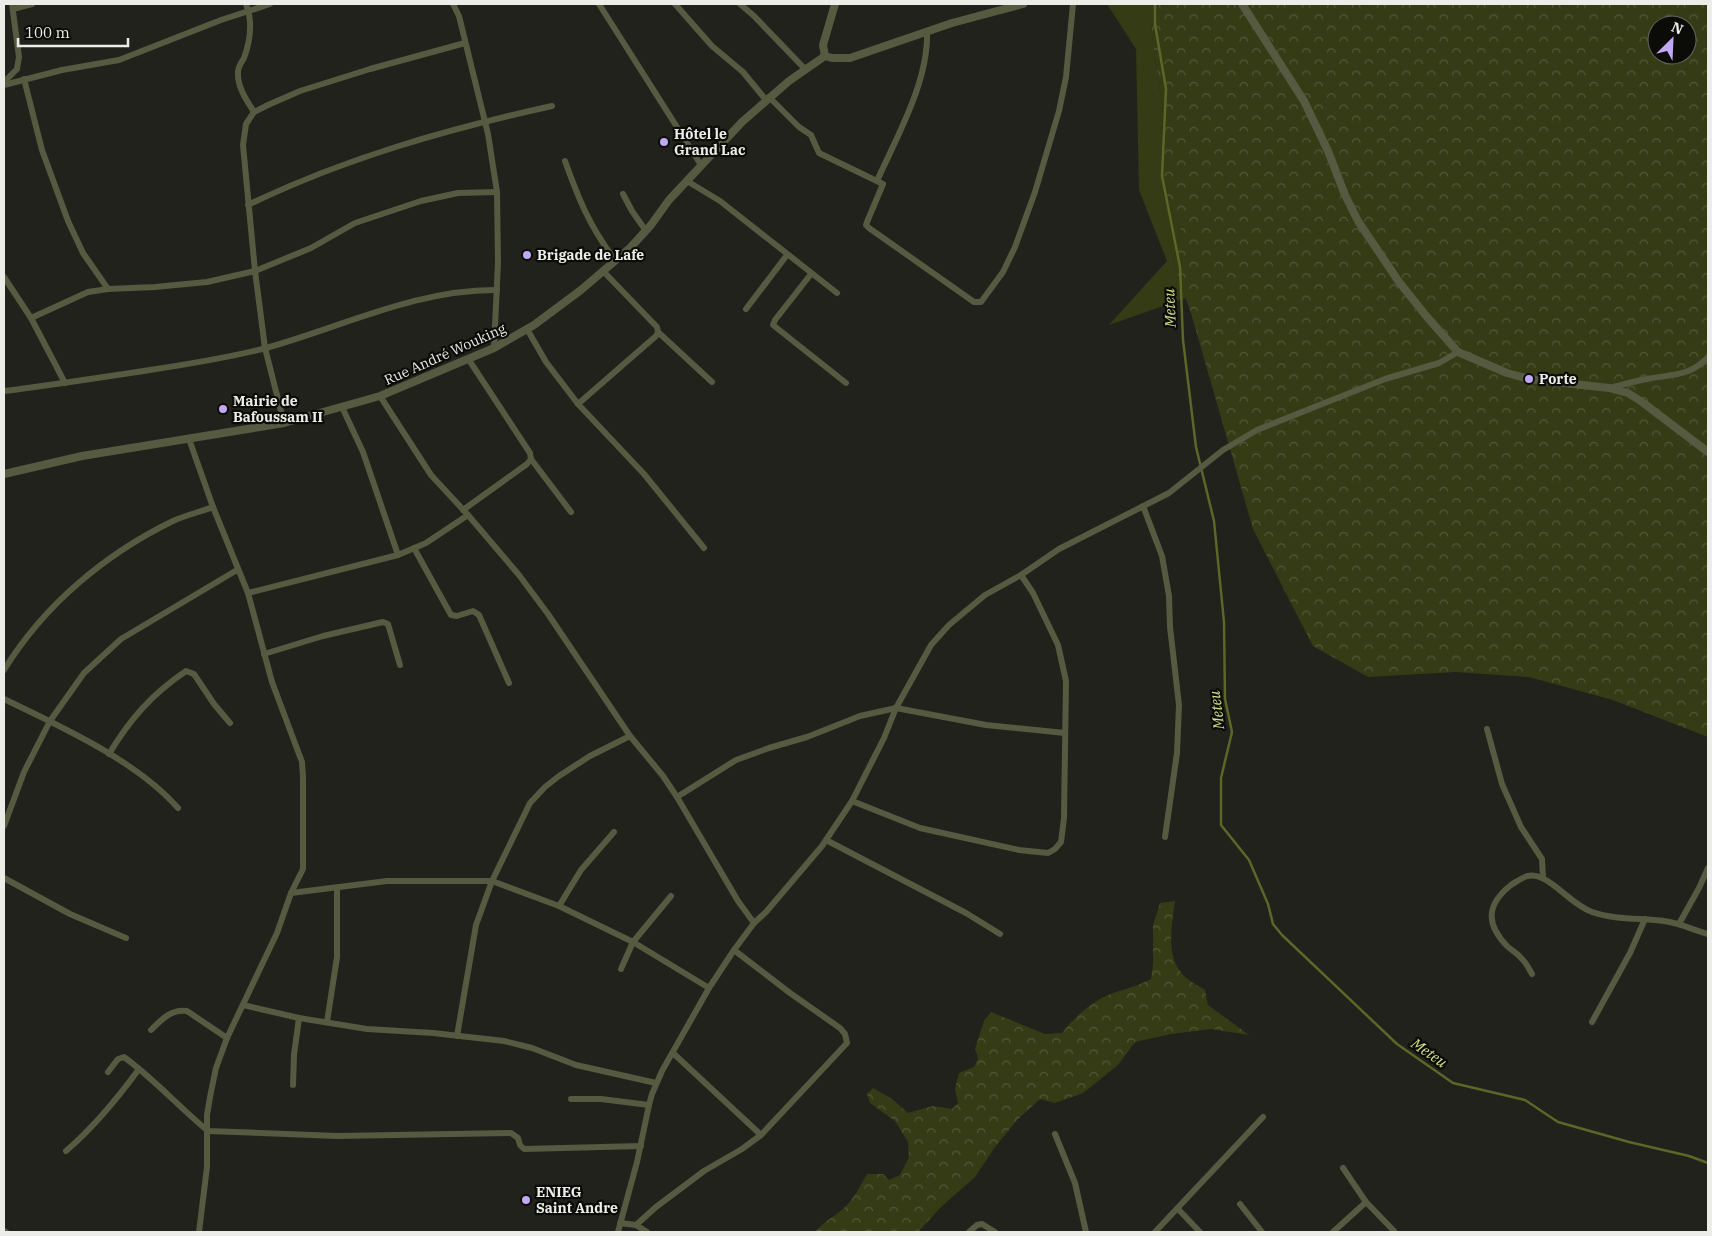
<svg xmlns="http://www.w3.org/2000/svg" width="1712" height="1236" font-family="'IBM Plex Serif',serif">
<defs>
<pattern id="forest-crowns" width="20" height="18" patternUnits="userSpaceOnUse" patternTransform="scale(1.25)"><rect width="20" height="18" fill="#353c15"/><path d="M2 6a3 3 0 1 1 6 0M12 15a3 3 0 1 1 6 0" fill="none" stroke="#525837"/></pattern>
</defs>
<rect width="100%" height="100%" fill="#21221c"/>
<polygon fill="#353c15" points="1107,4 1159,4 1151,28 1163,113 1162,190 1181,230 1173,262 1186,298 1109,325 1167,261 1139,190 1136,49"/>
<g fill="url(#forest-crowns)" fill-rule="evenodd">
<path d="M1159,4h549v733l-95,-37 -84,-23 -74,-5 -87,5 -55,-31 -60,-117 -62,-216 -18,-51 8,-32 -19,-40 1,-77 -12,-85zM1657,25h30v30h-30z"/>
<path d="M1175,901c-3,22 -9,51 5,70 5,8 17,14 25,19l3,15 41,30 -38,-6 -40,5 -36,8 -17,23 -35,28 -28,10 -15,-4 -22,20 -23,28 -20,30 -34,30 -23,25h-103c8,-10 17,-14 27,-22 11,-9 18,-24 25,-36h16l6,6 11,-5 9,-18 -1,-15 -13,-21 -25,-18 -3,-9 6,-6 19,11 16,14 25,-7 19,3 6,-6 -3,-14 4,-16 15,-6 4,-9 -3,-9 9,-28 7,-9 54,22 17,-1c11,-14 23,-25 38,-34 15,-9 34,-10 51,-20l2,-15v-39l7,-22z"/>
</g>
<g fill="none" stroke-linecap="round" stroke-linejoin="round">
<polyline stroke="#5c6628" stroke-width="2.5" points="1155,4 1155,24 1166,89 1162,176 1180,267 1183,340 1196,447 1214,521 1224,622 1225,699 1232,732 1221,778 1221,825 1249,860 1268,904 1273,924 1282,935 1397,1044 1453,1083 1525,1100 1558,1122 1629,1142 1689,1156 1708,1163"/>
<g stroke="#555a41" stroke-width="6">
<path d="M246,4c7,18 5,35 -2,54 -3,5 -6,9 -6,14 -1,15 9,29 16,40"/>
<polyline points="453,4 459,16 488,134 497,192 498,262 494,348"/>
<polyline points="599,4 701,165"/>
<polyline points="675,4 712,46 743,72 766,100"/>
<polyline points="740,4 754,16 805,69"/>
<polyline points="13,9 32,4"/>
<polyline points="24,79 42,150 68,221 83,253 108,289"/>
<polyline points="4,82 17,69 19,57 12,4"/>
<polyline points="4,85 62,70 119,60 221,20 270,4"/>
<polyline points="769,97 799,127 811,135 819,153 883,184 867,222 866,225 869,228 974,302 981,302 1003,272 1015,247 1035,192 1059,111 1066,77 1073,4"/>
<path d="M565,161c14,39 25,66 50,99"/>
<polyline points="687,181 720,201 837,293"/>
<path d="M877,181c20,-45 52,-100 50,-150"/>
<polyline points="623,194 632,211 646,231"/>
<path d="M248,205c97,-47 200,-76 304,-99"/>
<polyline points="603,271 657,327 658,332 712,382"/>
<polyline points="811,274 775,320 773,325 846,383"/>
<polyline points="4,277 31,318 65,383"/>
<polyline points="746,309 787,255"/>
<polyline points="31,318 88,292 108,289 155,287 207,282 255,271 311,248 355,223 421,201 458,193 497,192"/>
<polyline points="527,329 546,362 578,404 644,474 704,548"/>
<path d="M1609,388c13,-3 26,-7 38,-9 24,-5 43,-2 61,-22"/>
<path d="M4,391c49,-6 98,-14 146,-21 39,-6 78,-12 116,-22 76,-21 151,-59 231,-58"/>
<polyline points="578,404 656,336 658,332"/>
<polyline points="342,407 363,452 398,555"/>
<polyline points="284,423 265,348 255,271 243,145 246,124 254,112 268,105 300,91 370,69 465,43"/>
<polyline points="189,439 213,507 248,593 272,682 302,762 303,777 303,869 291,893 277,933 227,1038 216,1068 210,1097 207,1115 207,1167 199,1232"/>
<polyline points="531,459 571,512"/>
<polyline points="1143,506 1162,556 1169,596 1170,627 1179,705 1177,753 1165,837"/>
<polyline points="463,510 527,464 531,459 530,453 469,360"/>
<polyline points="468,515 519,575 548,614 630,736 663,776 677,797 738,901 754,923"/>
<polyline points="414,548 451,615 457,616 473,611 479,615 509,683"/>
<polyline points="248,593 398,555 426,543 468,515 431,475 380,396"/>
<polyline points="264,654 323,636 383,622 388,624 400,665"/>
<path d="M4,670c40,-65 101,-116 169,-149 13,-6 27,-9 40,-14"/>
<path d="M4,699c56,27 133,62 174,109"/>
<polyline points="1487,729 1502,784 1521,827 1542,859 1543,878"/>
<path d="M109,754c21,-35 43,-60 77,-83l8,3 20,30 16,19"/>
<polyline points="677,797 736,760 769,748 807,737 860,716 896,708 986,725 1065,733"/>
<polyline points="852,801 920,828 1019,850 1048,853 1055,849 1061,842 1064,818 1066,681 1058,645 1033,593 1021,575"/>
<polyline points="4,826 24,772 50,721 84,673 121,639 237,570"/>
<polyline points="826,840 966,913 1000,934"/>
<polyline points="4,878 70,914 126,938"/>
<polyline points="291,893 387,881 492,881 559,906 633,942 709,988"/>
<polyline points="559,906 581,870 614,832"/>
<polyline points="1679,924 1699,888 1708,868"/>
<polyline points="621,969 633,942 671,896"/>
<path d="M1532,974c-3,-5 -6,-12 -11,-16 -4,-5 -10,-8 -14,-12 -22,-23 -20,-42 4,-61 11,-7 18,-13 31,-7 16,7 31,27 50,34 23,8 49,6 72,9 16,2 29,9 44,13"/>
<polyline points="243,1005 299,1018 367,1029 433,1033 504,1041 532,1048 576,1065 656,1083"/>
<polyline points="327,1022 337,957 337,888"/>
<polyline points="1592,1022 1630,953 1645,919"/>
<path d="M151,1030c11,-11 20,-21 36,-19l40,27"/>
<polyline points="457,1036 476,925 492,881 530,803 545,787 559,776 590,756 630,736"/>
<polyline points="673,1053 761,1135"/>
<path d="M108,1072l10,-13 6,-2c30,22 55,50 84,74l129,5 174,-3 7,5 2,7 4,4 117,-3"/>
<polyline points="293,1085 294,1055 299,1018"/>
<polyline points="571,1099 601,1099 649,1105"/>
<polyline points="1055,1134 1075,1183 1086,1232"/>
<path d="M66,1151c28,-24 51,-52 73,-82"/>
<polyline points="1343,1168 1366,1202 1394,1231"/>
<polyline points="1240,1204 1262,1232"/>
<polyline points="1178,1209 1200,1232"/>
<polyline points="620,1223 636,1225 647,1232"/>
<polyline points="636,1225 656,1207 704,1171 742,1149 761,1135 847,1043 845,1034 840,1028 790,993 734,950"/>
<polyline points="4,1231 6,1232"/>
<polyline points="618,1232 637,1162 649,1105 652,1094 662,1071 709,988 734,950 754,923 766,912 822,846 852,801 884,738 896,708 931,645 949,625 985,595 1021,575 1059,549 1169,493 1223,450 1257,430 1385,379 1439,363 1458,352"/>
<polyline points="969,1232 977,1225 982,1224 995,1232"/>
<polyline points="1155,1232 1263,1117"/>
<polyline points="1333,1232 1366,1202"/>
</g>
<g stroke="#555a41" stroke-width="8">
<polyline points="1242,4 1304,101 1328,151 1345,195 1358,221 1399,282 1427,317 1458,352 1507,373 1529,379 1609,388 1628,393 1642,402 1708,452"/>
<polyline points="825,56 832,58 850,58 952,23 1023,4"/>
<polyline points="825,56 823,45 835,4"/>
<polyline points="4,474 82,456 284,423 380,396 494,348 534,325 581,290 630,248 651,225 669,200 742,122 789,81 825,56"/>
</g>
</g>
<g fill="#c1a8f3" stroke="#0b0b08" stroke-width="2">
<circle cx="664" cy="142" r="5"/>
<circle cx="527" cy="255" r="5"/>
<circle cx="1529" cy="379" r="5"/>
<circle cx="223" cy="409" r="5"/>
<circle cx="526" cy="1200" r="5"/>
</g>
<g text-anchor="middle" stroke-width="4.5" stroke-linejoin="round" paint-order="stroke">
<g font-size="14" font-weight="bold" fill="#ecede8" stroke="#0b0b08" text-anchor="start">
<text x="674" y="139">Hôtel le<tspan x="674" dy="16">Grand Lac</tspan></text>
<text x="537" y="260">Brigade de Lafe</text>
<text x="1539" y="384">Porte</text>
<text x="233" y="406">Mairie de<tspan x="233" dy="16">Bafoussam II</tspan></text>
<text x="536" y="1197">ENIEG<tspan x="536" dy="16">Saint Andre</tspan></text>
</g>
<g font-size="14" fill="#ecede8" stroke="#0b0b08">
<text transform="translate(445 354) rotate(-24)" y="5">Rue André Wouking</text>
</g>
<g font-size="15" font-style="italic" fill="#d2e388" stroke="#0b0b08">
<text transform="translate(1170 308) rotate(-92)" y="5">Meteu</text>
<text transform="translate(1217 710) rotate(-97)" y="5">Meteu</text>
<text transform="translate(1429 1053) rotate(35)" y="5">Meteu</text>
</g>
</g>
<rect width="1712" height="1236" fill="none" stroke="#ecede8" stroke-width="10"/>
<g transform="translate(1672 40) rotate(24)"><circle r="24" fill="#0b0b08" stroke="#656562"/>
<path d="M0-4L9 19L0 12L-9 19Z" fill="#c1a8f3"/>
<text y="-8" font-size="14" font-weight="bold" text-anchor="middle" fill="#ecede8">N</text>
</g>
<path d="M18 38v8h110v-8" fill="none" stroke="#ecede8" stroke-width="2.5"/>
<text x="25" y="38" font-size="15" fill="#ecede8" stroke="#0b0b08" stroke-width="4" paint-order="stroke">100 m</text>
</svg>
